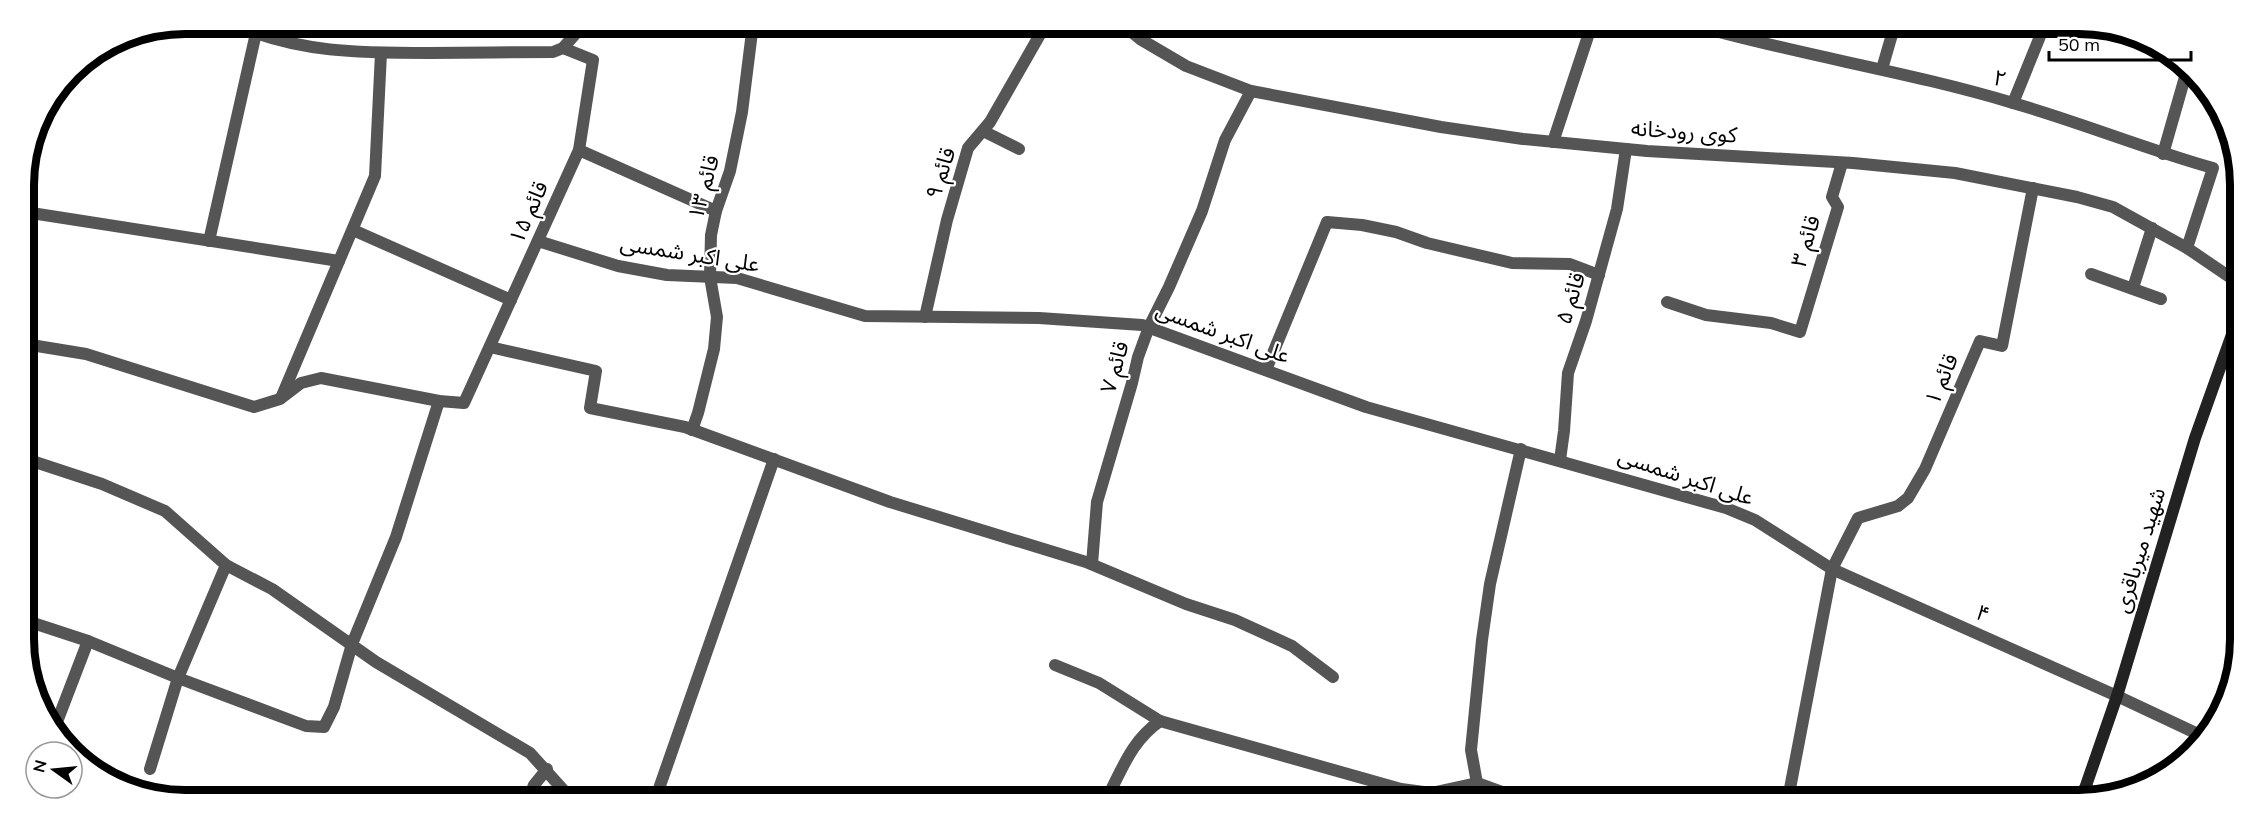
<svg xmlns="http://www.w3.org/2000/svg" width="2265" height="824" font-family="Mulish,'Noto Sans Arabic',sans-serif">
<rect width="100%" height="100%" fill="#fff"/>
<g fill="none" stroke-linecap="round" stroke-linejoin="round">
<g stroke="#555" stroke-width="12">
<path d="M1690,24c107,31 217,47 323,79 67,19 132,46 200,65l-26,80"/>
<polyline points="1882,69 1895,24"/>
<polyline points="2013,103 2045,24"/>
<polyline points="983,131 1019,149"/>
<polyline points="1553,142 1592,24"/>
<polyline points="579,150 716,211"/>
<polyline points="2163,154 2187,70"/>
<polyline points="25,212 339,261"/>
<polyline points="353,230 511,300"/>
<polyline points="209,241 256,33"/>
<polyline points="538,241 618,266 667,275 737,278 865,316 1039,318 1142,325 1366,407 1726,508 1755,520 1832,569 2117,696 2200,735"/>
<polyline points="2091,274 2161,299"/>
<polyline points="2133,288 2152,228"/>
<polyline points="1667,302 1706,315 1771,323 1800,332 1838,207 1832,197 1842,163"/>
<polyline points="925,317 947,220 968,148 990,122 1046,24"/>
<polyline points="25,344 86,354 254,407 280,399 301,383 321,378 439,401 464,403 579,150 593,60 563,48"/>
<polyline points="490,347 596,371 590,408 685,427 890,502 1086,562 1186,604 1235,620 1292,646 1333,677"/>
<polyline points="1266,370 1327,222 1362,225 1396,232 1427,243 1512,263 1570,264 1599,275"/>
<polyline points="281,398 375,176 381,53"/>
<polyline points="692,430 698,413 714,349 717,317 710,277 711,235 716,211 730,171 742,112 753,24"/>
<polyline points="1521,449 1490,584 1482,640 1471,750 1477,783 1524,800"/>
<polyline points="26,459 102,484 165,511 226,565 272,589 376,662 530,753 567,794 578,800"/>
<polyline points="1560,460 1564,431 1568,373 1586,321 1617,209 1626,149"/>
<polyline points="1092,564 1097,502 1132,383 1138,357 1149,327 1169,287 1202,211 1225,140 1251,91"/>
<polyline points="27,621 88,641 178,678 306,726 324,727 334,707 352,644 396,537 439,401"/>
<polyline points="1055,665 1099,683 1160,721 1401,789 1431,793 1477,783"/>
<polyline points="55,727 88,641"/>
<polyline points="150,769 178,678 226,565"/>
<polyline points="2085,788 2101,795"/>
<polyline points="1788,799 1832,569 1858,518 1898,506 1908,498 1925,469 1980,341 2002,346 2033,188"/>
<polyline points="528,800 534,785 547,769"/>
<polyline points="655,800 774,459"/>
<path d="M1106,800c16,-30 25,-59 54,-79"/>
<polyline points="1900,800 1902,794"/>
</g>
<g stroke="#555" stroke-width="12">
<path d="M233,24c64,29 128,29 197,29 41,0 82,-1 123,-1l10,-4 21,-24"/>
<polyline points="1122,24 1140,39 1186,66 1251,91 1441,127 1523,139 1647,151 1853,163 1955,173 2077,197 2113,207 2187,248 2240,284"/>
</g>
<polyline stroke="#222" stroke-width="12" points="2081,800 2117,696 2195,438 2240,312"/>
</g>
<g text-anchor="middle" stroke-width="4.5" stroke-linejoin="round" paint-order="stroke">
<g font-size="22" fill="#000" stroke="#fff">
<text transform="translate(2000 78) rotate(14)" y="8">۲</text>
<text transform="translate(1684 131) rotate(4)" y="8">کوی رودخانه</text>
<text transform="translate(940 173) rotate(-72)" y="8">قائم ۹</text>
<text transform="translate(703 187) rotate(-75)" y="8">قائم ۱۳</text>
<text transform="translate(528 212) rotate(-66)" y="8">قائم ۱۵</text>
<text transform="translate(1805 241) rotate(-73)" y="8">قائم ۳</text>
<text transform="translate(690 253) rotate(9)" y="8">علی اکبر شمسی</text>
<text transform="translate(1570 298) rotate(-73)" y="8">قائم ۵</text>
<text transform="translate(1223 332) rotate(20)" y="8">علی اکبر شمسی</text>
<text transform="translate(1114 367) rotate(-74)" y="8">قائم ۷</text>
<text transform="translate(1941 379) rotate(-67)" y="8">قائم ۱</text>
<text transform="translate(1686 476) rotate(18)" y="8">علی اکبر شمسی</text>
<text transform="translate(2139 550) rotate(-73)" y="8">شهید میرباقری</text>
<text transform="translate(1983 613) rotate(24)" y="8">۴</text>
</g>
</g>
<path d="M0 0H2265V824H0ZM185 34H2079A151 151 0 0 1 2230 185V639A151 151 0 0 1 2079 790H185A151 151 0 0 1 34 639V185A151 151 0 0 1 185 34Z" fill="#fff" fill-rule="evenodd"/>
<path fill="none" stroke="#000" stroke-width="8" d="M185 34H2079A151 151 0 0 1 2230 185V639A151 151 0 0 1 2079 790H185A151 151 0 0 1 34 639V185A151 151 0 0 1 185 34Z"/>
<g transform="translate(54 770) rotate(285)"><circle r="28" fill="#ffffff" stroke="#999999" stroke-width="1.5"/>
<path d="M0-4.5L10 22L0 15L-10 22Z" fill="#000000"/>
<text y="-9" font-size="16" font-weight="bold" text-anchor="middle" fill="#000000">N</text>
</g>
<path d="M2049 51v9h142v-9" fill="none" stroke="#000000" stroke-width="3"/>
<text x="2058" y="51" font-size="18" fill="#000000" stroke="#ffffff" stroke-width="4.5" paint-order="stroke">50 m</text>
</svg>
